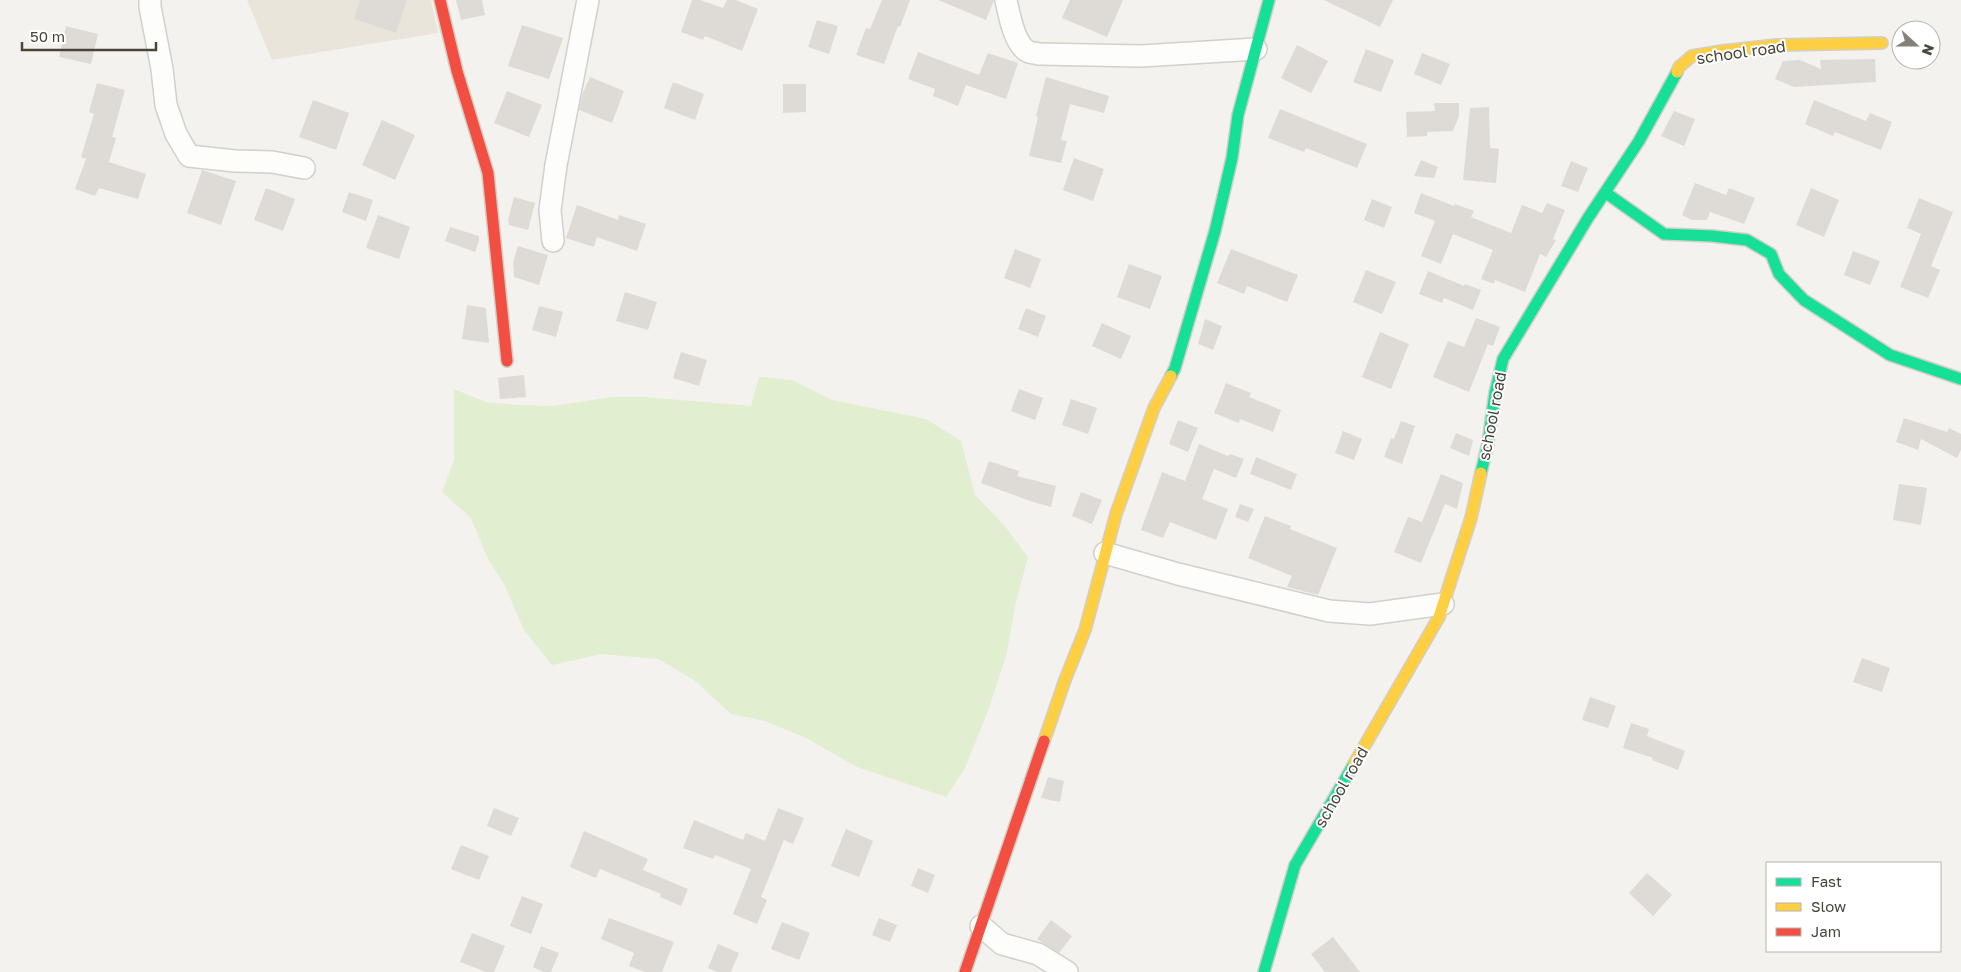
<svg xmlns="http://www.w3.org/2000/svg" width="1961" height="972" font-family="'Golos Text',sans-serif">
<rect width="100%" height="100%" fill="#f4f2ee"/>
<polygon fill="#eae5da" points="247,0 431,0 438,33 272,60"/>
<polygon fill="#e1eecf" points="759,377 792,380 832,400 926,419 961,441 975,495 1004,525 1028,557 1016,602 1006,656 989,708 964,770 946,797 857,767 806,738 765,721 731,714 694,680 658,659 601,654 552,665 524,630 505,586 487,557 471,518 442,492 454,460 454,389 485,402 517,405 553,406 613,397 645,397 751,406"/>
<g fill="#dedbd6">
<polygon points="360,0 407,0 396,33 354,19"/>
<polygon points="456,0 482,0 485,15 461,20"/>
<polygon points="692,0 700,0 723,8 727,0 736,0 758,9 742,51 705,36 703,40 681,32"/>
<polygon points="882,0 910,0 900,27 898,26 884,64 856,55 866,28 870,29"/>
<polygon points="938,0 994,0 986,20"/>
<polygon points="1070,0 1123,0 1107,37 1062,18"/>
<polygon points="1324,0 1393,0 1380,27"/>
<polygon points="817,20 838,26 829,54 808,47"/>
<polygon points="522,25 563,38 549,79 508,66"/>
<polygon points="66,26 98,34 91,64 59,57"/>
<polygon points="1297,45 1328,61 1311,93 1281,78"/>
<polygon points="1366,49 1394,60 1381,92 1353,82"/>
<polygon points="918,52 979,75 988,53 1018,63 1006,99 966,85 958,106 933,96 935,89 908,79"/>
<polygon points="1422,53 1450,64 1441,85 1414,74"/>
<polygon points="1875,59 1876,82 1794,87 1775,79 1783,61 1800,60 1821,69 1820,60"/>
<polygon points="590,77 624,91 612,123 579,110 582,95"/>
<polygon points="1046,77 1109,96 1104,113 1070,104 1061,140 1067,141 1061,163 1029,156 1038,117 1036,116"/>
<polygon points="673,82 704,94 695,120 664,108"/>
<polygon points="97,83 125,90 112,137 116,138 109,162 146,174 138,199 99,188 95,196 75,189 86,159 81,157 94,114 89,112"/>
<polygon points="783,84 806,84 806,112 783,113"/>
<polygon points="507,91 542,105 529,137 494,123"/>
<polygon points="313,100 349,113 336,150 299,137"/>
<polygon points="1814,100 1866,121 1870,113 1892,122 1881,150 1835,132 1833,136 1805,124"/>
<polygon points="1434,103 1459,103 1459,116 1453,131 1427,132 1427,136 1407,137 1406,112 1435,111"/>
<polygon points="1489,107 1490,148 1499,149 1496,183 1463,180 1470,108"/>
<polygon points="1280,109 1367,144 1357,168 1306,148 1304,152 1268,138"/>
<polygon points="1674,111 1695,119 1684,146 1661,136"/>
<polygon points="382,120 415,135 395,180 362,165"/>
<polygon points="1074,158 1104,169 1093,201 1063,190"/>
<polygon points="1421,160 1438,167 1434,178 1414,176"/>
<polygon points="1571,161 1588,168 1578,192 1561,186"/>
<polygon points="202,170 236,181 221,225 187,213"/>
<polygon points="1695,183 1726,195 1729,188 1755,198 1744,224 1710,212 1707,220 1692,220 1682,215"/>
<polygon points="266,188 295,199 283,231 254,220"/>
<polygon points="1811,188 1839,200 1824,237 1796,225"/>
<polygon points="349,192 373,200 366,221 342,212"/>
<polygon points="1421,193 1454,206 1455,204 1474,211 1471,217 1511,233 1522,205 1542,213 1547,203 1565,210 1553,239 1556,240 1546,257 1540,254 1525,292 1495,280 1494,284 1481,279 1493,250 1453,234 1441,264 1421,256 1435,221 1414,213"/>
<polygon points="514,197 535,203 528,230 509,225 508,220"/>
<polygon points="1919,198 1953,212 1931,266 1940,270 1928,298 1900,287 1921,234 1907,228"/>
<polygon points="1372,199 1392,207 1384,228 1364,220"/>
<polygon points="577,205 618,220 619,215 646,224 637,251 597,237 594,247 566,238"/>
<polygon points="378,215 410,227 399,259 366,248"/>
<polygon points="450,227 479,236 479,241 475,252 445,241"/>
<polygon points="518,246 548,255 539,285 514,277 513,263"/>
<polygon points="1015,249 1041,259 1030,288 1004,278"/>
<polygon points="1231,249 1298,275 1287,302 1247,286 1244,294 1217,283"/>
<polygon points="1853,251 1880,261 1870,285 1844,275"/>
<polygon points="1129,264 1162,276 1150,309 1117,297"/>
<polygon points="1366,270 1396,282 1382,314 1353,302"/>
<polygon points="1428,271 1464,286 1465,284 1481,290 1473,310 1444,298 1442,303 1419,294"/>
<polygon points="625,292 657,302 648,330 616,321"/>
<polygon points="467,305 486,308 489,343 462,339"/>
<polygon points="539,306 563,312 556,337 532,330"/>
<polygon points="1026,308 1046,316 1038,337 1018,329"/>
<polygon points="1476,318 1500,327 1493,346 1488,344 1469,392 1433,377 1448,341 1464,347"/>
<polygon points="1205,319 1222,326 1213,350 1198,344"/>
<polygon points="1102,323 1131,336 1121,359 1092,346"/>
<polygon points="1380,332 1409,344 1391,389 1362,377"/>
<polygon points="681,352 707,360 699,386 673,378"/>
<polygon points="524,375 526,397 500,399 498,378"/>
<polygon points="1226,383 1251,393 1249,397 1281,410 1273,432 1240,419 1239,423 1214,413"/>
<polygon points="1019,389 1043,398 1035,420 1011,411"/>
<polygon points="1071,399 1097,408 1088,434 1062,425"/>
<polygon points="1904,418 1947,432 1949,428 1961,434 1961,450 1957,458 1921,439 1918,450 1896,442"/>
<polygon points="1178,420 1198,428 1188,452 1169,444"/>
<polygon points="1401,421 1415,426 1402,464 1384,457 1391,438 1394,439"/>
<polygon points="1343,431 1362,439 1354,460 1335,453"/>
<polygon points="1456,433 1473,440 1469,456 1450,448"/>
<polygon points="1199,444 1228,456 1230,454 1244,459 1236,478 1214,469 1202,499 1228,509 1216,540 1170,522 1163,538 1141,530 1162,472 1185,481"/>
<polygon points="1256,457 1297,474 1291,490 1250,474"/>
<polygon points="989,461 1019,471 1017,476 1056,486 1051,507 1030,501 981,483"/>
<polygon points="1441,474 1463,483 1457,509 1445,504 1421,563 1394,552 1408,517 1422,522"/>
<polygon points="1899,484 1927,488 1921,525 1893,520"/>
<polygon points="1081,492 1102,500 1092,524 1072,516"/>
<polygon points="1240,504 1254,509 1248,522 1235,517"/>
<polygon points="1265,516 1291,526 1290,529 1337,548 1318,595 1287,587 1292,576 1248,558"/>
<polygon points="1862,658 1890,668 1882,692 1853,682"/>
<polygon points="1590,697 1616,706 1608,728 1582,720"/>
<polygon points="1631,723 1649,729 1647,736 1685,751 1678,770 1652,760 1653,758 1623,748"/>
<polygon points="1048,777 1064,781 1060,802 1041,798"/>
<polygon points="494,808 519,818 511,836 487,826"/>
<polygon points="778,808 804,818 793,844 784,840 761,897 767,900 757,924 733,914 751,869 715,855 713,859 683,848 694,820 743,840 746,833 765,841"/>
<polygon points="846,829 873,841 859,877 831,866"/>
<polygon points="584,831 648,859 643,870 688,889 681,906 660,897 661,894 600,869 596,878 570,867"/>
<polygon points="461,845 489,856 479,880 451,869"/>
<polygon points="918,868 935,875 928,893 911,886"/>
<polygon points="1647,873 1672,895 1653,916 1629,893"/>
<polygon points="522,896 543,904 531,934 510,926"/>
<polygon points="609,918 674,942 662,972 645,972 629,966 634,953 601,939"/>
<polygon points="879,918 897,925 890,942 872,935"/>
<polygon points="1051,920 1072,936 1059,953 1037,939"/>
<polygon points="782,922 810,933 799,960 771,949"/>
<polygon points="472,933 505,946 494,972 486,972 460,962"/>
<polygon points="1333,937 1360,972 1325,972 1311,954"/>
<polygon points="718,944 739,953 731,972 718,972 708,968"/>
<polygon points="541,946 559,953 551,972 544,972 533,967"/>
</g>
<g fill="none" stroke-linecap="round" stroke-linejoin="round">
<defs>
<g id="street">
<polyline points="150,0 150,7 162,69 166,105 176,134 189,156 235,161 272,162 304,168"/>
<path d="M1006,0c3,14 8,43 21,51 3,2 8,2 12,3l102,2 115,-7"/>
<polyline points="553,241 550,210 556,165 588,0"/>
<polyline points="1105,553 1178,574 1329,611 1370,614 1443,604"/>
<polyline points="981,926 1002,944 1038,954 1067,972"/>
</g>
<g id="fast">
<polyline points="1606,193 1664,234 1712,236 1747,240 1771,254 1779,274 1804,300 1890,355 1961,379"/>
<polyline points="1171,376 1175,368 1215,231 1232,158 1238,115 1269,0"/>
<polyline points="1481,473 1488,443 1495,393 1503,359 1588,218 1639,141 1677,72"/>
<polyline points="1264,972 1295,865 1354,764"/>
</g>
<g id="slow">
<polyline points="1677,72 1679,67 1692,56 1723,51 1777,45 1882,43"/>
<polyline points="1044,741 1065,680 1085,630 1116,514 1154,408 1171,376"/>
<polyline points="1354,764 1439,617 1471,518 1481,473"/>
</g>
<g id="jam">
<polyline points="440,0 457,71 488,173 507,361"/>
<polyline points="965,972 1044,741"/>
</g>
</defs>
<use href="#street" stroke="#d2d0cb" stroke-width="24"/>
<use href="#fast" stroke="#d3cfc5" stroke-width="14"/>
<use href="#slow" stroke="#d3cfc5" stroke-width="14"/>
<use href="#jam" stroke="#d3cfc5" stroke-width="14"/>
<use href="#street" stroke="#fdfdfc" stroke-width="21"/>
<use href="#fast" stroke="#16e098" stroke-width="11"/>
<use href="#slow" stroke="#ffcf43" stroke-width="11"/>
<use href="#jam" stroke="#f24e42" stroke-width="11"/>
</g>
<g text-anchor="middle" stroke-width="4" stroke-linejoin="round" paint-order="stroke">
<g font-size="16" fill="#4b4439" stroke="#fff">
<text transform="translate(1741 52) rotate(-8)" y="6">school road</text>
<text transform="translate(1492 416) rotate(-79)" y="6">school road</text>
<text transform="translate(1341 787) rotate(-60)" y="6">school road</text>
</g>
</g>
<rect x="1766" y="862" width="175" height="90" fill="#ffffff" stroke="#b7b4b0"/>
<rect x="1776" y="878" width="25" height="8" fill="#16e098" stroke="#b7b4b0"/>
<text x="1811" y="887" font-size="15" fill="#4b4439">Fast</text>
<rect x="1776" y="903" width="25" height="8" fill="#ffcf43" stroke="#b7b4b0"/>
<text x="1811" y="912" font-size="15" fill="#4b4439">Slow</text>
<rect x="1776" y="928" width="25" height="8" fill="#f24e42" stroke="#b7b4b0"/>
<text x="1811" y="937" font-size="15" fill="#4b4439">Jam</text>
<g transform="translate(1916 45) rotate(111)"><circle r="24" fill="#ffffff" stroke="#b7b4b0"/>
<path d="M0-4L9 19L0 12L-9 19Z" fill="#868178"/>
<text y="-8" font-size="14" font-weight="bold" text-anchor="middle" fill="#4b4439">N</text>
</g>
<path d="M22 42v8h134v-8" fill="none" stroke="#4b4439" stroke-width="2.5"/>
<text x="30" y="42" font-size="15" fill="#4b4439" stroke="#ffffff" stroke-width="4" paint-order="stroke">50 m</text>
</svg>
